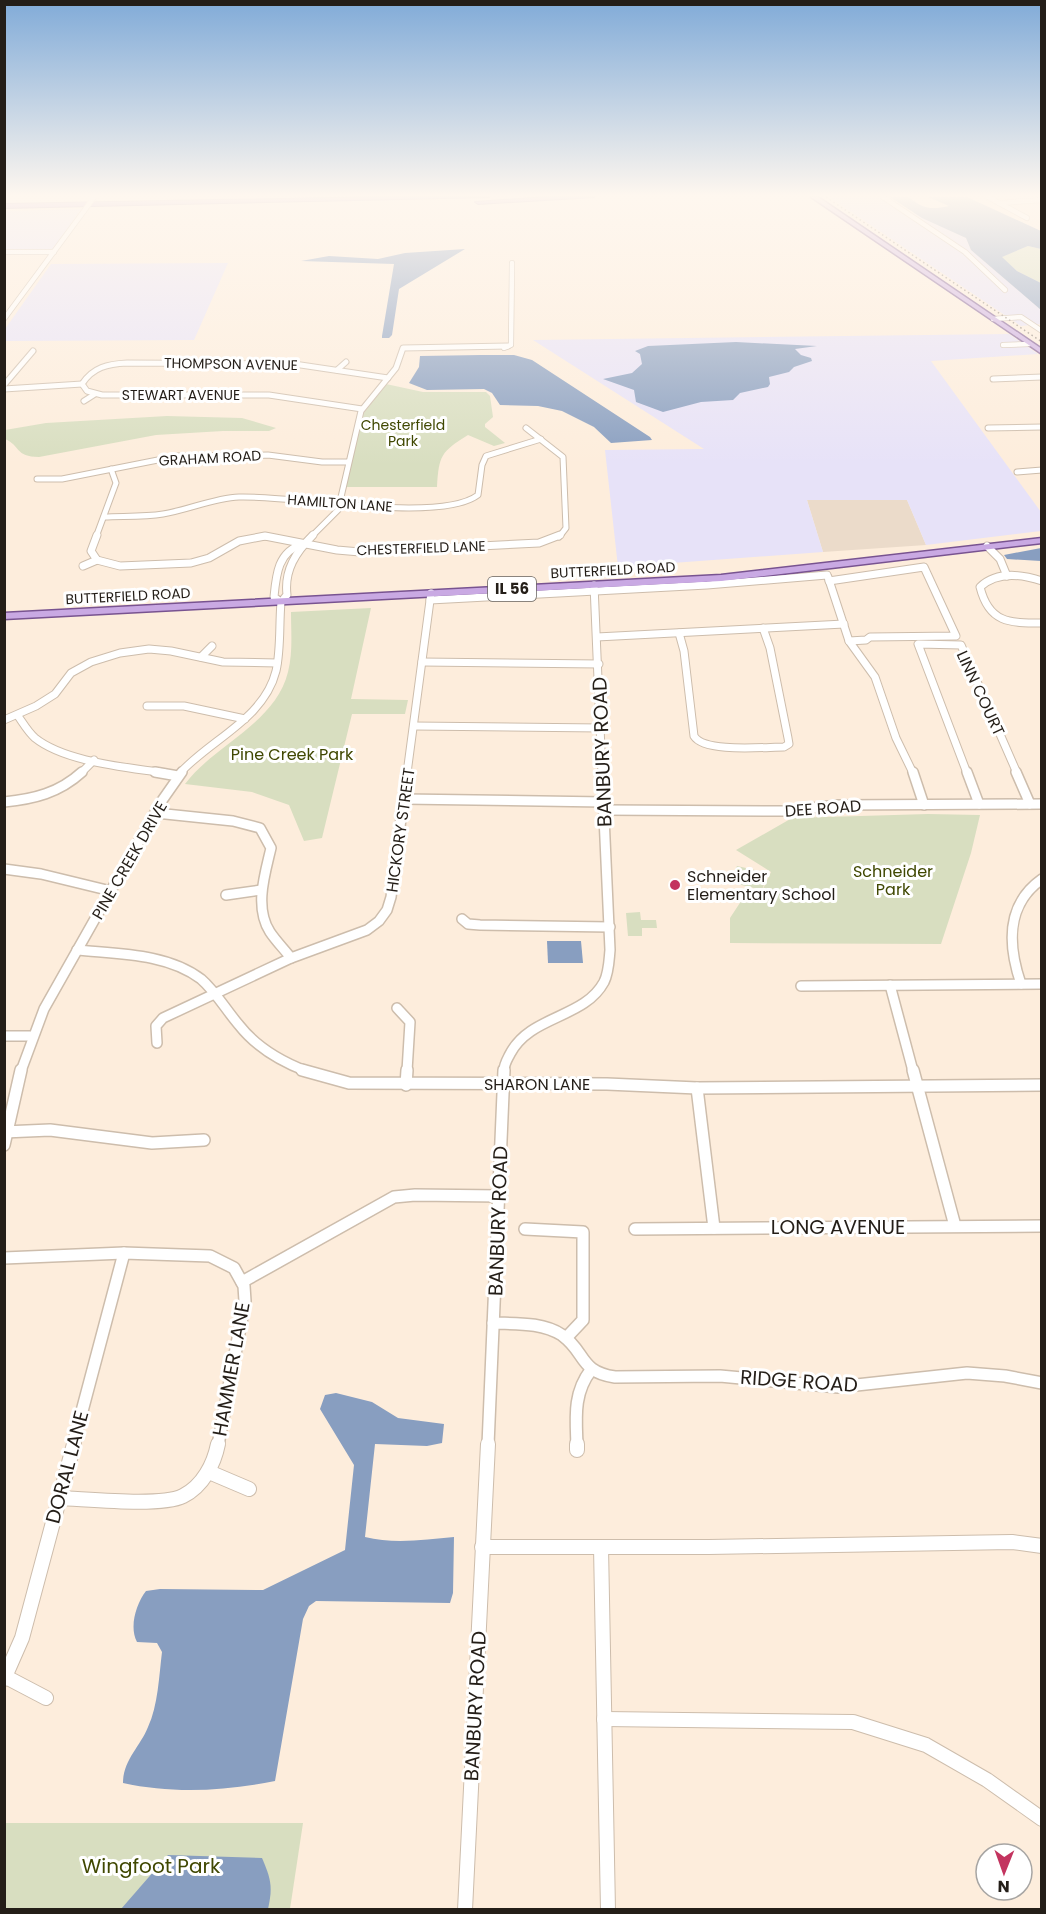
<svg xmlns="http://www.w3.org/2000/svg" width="1046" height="1914" font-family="Poppins,sans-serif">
<rect width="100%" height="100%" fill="#fdeddc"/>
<polygon fill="#ebdbca" points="807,500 907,500 926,545 823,552"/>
<g fill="#e7e2f8">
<polygon points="829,197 890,197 905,209 966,238 971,250 1041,310 1041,324 1021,326"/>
<polygon points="81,209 52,252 5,252 4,211"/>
<polygon points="228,263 194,340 5,341 5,329 51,264"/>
<polygon points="1009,334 1038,354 931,361 1041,512 1041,531 926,545 907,500 807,500 823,552 618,567 605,450 704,449 533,340"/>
</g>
<g fill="#d8dec0">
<polygon points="1028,246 1041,249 1041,283 1017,271 1001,257"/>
<path d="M386,384l37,8h63l4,4 3,21 -8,7v3l20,16 -11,3 -26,-11c-27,17 -29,20 -31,52h-91l16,-72z"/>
<path d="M167,416l75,2 34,10 -7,3h-46l-67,4 -117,22c-24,0 -19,-12 -34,-18v-9l41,-7z"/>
<path d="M371,608l-20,91 57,1 -3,14h-53l-30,124 -18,3 -15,-36 -37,-13 -67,-8c30,-40 90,-60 103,-112 5,-19 3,-41 3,-60z"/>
<polygon points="928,814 980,815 971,853 941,944 730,943 730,918 749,889 762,891 771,872 736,850 792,818"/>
<polygon points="737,866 768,873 762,890 729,882"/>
<polygon points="640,912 641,920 656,920 657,928 642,928 642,936 628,936 626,913"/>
<polygon points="5,1823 303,1823 290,1909 5,1910"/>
</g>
<g fill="#889ec0">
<path d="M890,197h19c13,12 23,13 40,9l-21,-9h39l74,34v18l-13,-3 -26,11 15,14 24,12v27l-70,-60 -5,-12 -44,-20z"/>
<polygon points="465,249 399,289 392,335 389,338 382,338 382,336 394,264 301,261 329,256 378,259 405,253"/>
<polygon points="736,342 817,346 795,349 801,355 811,358 812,361 794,367 789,372 769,377 770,384 768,387 740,393 733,400 701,402 663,412 636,402 634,390 603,379 632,373 642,364 640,354 635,351 648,346"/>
<polygon points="481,355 514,355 532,360 650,437 652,440 611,443 594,427 562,411 538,406 500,405 492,393 484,389 427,390 409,383 419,367 420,356"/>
<polygon points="1041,548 1041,561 1007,559 1004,555"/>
<polygon points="547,941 581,941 583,963 548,963"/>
<path d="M336,1393l36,9 26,16 46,6 -2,19 -15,3 -52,-2 -10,93c27,7 60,3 89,0l-1,56 -3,10 -134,-2 -7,5 -6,13 -28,162c-50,10 -102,13 -152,2 0,-23 17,-36 25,-56 10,-21 11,-51 14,-75l-5,-9 -20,-1c-8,-15 -1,-38 9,-51l14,-2 103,1 82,-40 9,-85 -34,-56 5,-14z"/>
<path d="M168,1855l94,3c9,21 11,29 6,51h-147z"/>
</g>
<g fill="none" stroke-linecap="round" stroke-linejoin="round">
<defs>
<g id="minor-far5">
<polyline points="883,197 965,252 1005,290"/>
<polyline points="988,197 1027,218"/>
<polyline points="999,203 1042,200"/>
<polyline points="4,252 54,252"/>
<polyline points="4,319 84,211"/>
<polyline points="993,319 1021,317 1042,331"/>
<polyline points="1003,345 1030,344"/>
<polyline points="504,348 511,345 512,263"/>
</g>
<g id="minor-far4">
<polyline points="337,370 346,362"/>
<polyline points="993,379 1042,377"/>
<path d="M82,384c11,-17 26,-20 45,-21l167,1 94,14"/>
<polyline points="82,384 87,391 102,395 269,395 362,409"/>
<polyline points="4,385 33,351"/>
<polyline points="4,389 82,384"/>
<polyline points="84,401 95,394"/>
<polyline points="526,428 563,457 566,528 559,537"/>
<polyline points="988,428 1042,427"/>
<polyline points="1017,472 1042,470"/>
<polyline points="37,479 62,479 178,456 268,455 322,462 348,462"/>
<path d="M104,517c19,-1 40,0 59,-3 25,-4 51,-16 76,-17 53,-2 200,27 239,-2l4,-30 4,-9 55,-17"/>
<polyline points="96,537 116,483 111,469"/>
<polyline points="262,537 268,537"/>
<polyline points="311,537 338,510 361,411 396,368 403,348 508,346"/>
</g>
<g id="minor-far3">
<polyline points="97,535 91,551 97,560 120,566 191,563 209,558 239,541 265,536 337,550 360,552 539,543 560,535"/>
<polyline points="987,546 1000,559 1007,576"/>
<polyline points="83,566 97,560"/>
<polyline points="828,577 849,641 875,677 896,738 913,773"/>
<polyline points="829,581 924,567 956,636 870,637 866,640 849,641"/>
<path d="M1042,581c-21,-7 -45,-10 -62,6 9,36 29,36 62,36"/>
<polyline points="594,585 602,773"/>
<polyline points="430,600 707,585 827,575"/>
<path d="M281,602l-7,-5c2,-22 4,-46 29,-53"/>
<path d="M679,633l5,18 10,85c10,17 70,11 90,11l5,-3 -1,-6 -18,-90 -7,-20"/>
<polyline points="597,637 844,624"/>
<polyline points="201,657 212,646"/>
<polyline points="422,662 599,664"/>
<polyline points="147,706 184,706 245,719"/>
<path d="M18,716c5,7 10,16 17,22 30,24 91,29 129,35"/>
<polyline points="4,720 36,706 55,694 71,673 91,662 120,653 149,649 171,651 223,662 277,663"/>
<polyline points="414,726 601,728"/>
<polyline points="81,773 94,760"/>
<path d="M180,773c31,-34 84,-54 96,-102 5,-22 3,-46 5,-69l6,-7c-3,-25 9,-43 26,-60"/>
<polyline points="407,773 431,593"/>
<polyline points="967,773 918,644 961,645 1017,773"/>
</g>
<g id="minor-far2">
<polyline points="155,772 178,776"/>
<polyline points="913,772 924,805"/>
<polyline points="967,772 979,804"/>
<polyline points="1016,772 1030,804"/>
<polyline points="404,799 604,802"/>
<path d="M4,802c30,-3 55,-9 78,-30"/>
<polyline points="604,810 784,811 838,805 1042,804"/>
<path d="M156,813l77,8 27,7 11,20c-6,26 -17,59 -1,84 6,9 14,17 21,26"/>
<polyline points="4,869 41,874 111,891"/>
<polyline points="226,895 261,890"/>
<polyline points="462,919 468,924 480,925 610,927"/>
<path d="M77,950c40,4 90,3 124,29 15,13 25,31 38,46 18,23 41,36 67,46"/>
<path d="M1021,984c-13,-38 -16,-79 21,-105"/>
<polyline points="890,985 913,1071"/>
<polyline points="801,986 1042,984"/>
<polyline points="397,1008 410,1022 407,1071"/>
<polyline points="4,1036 30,1036"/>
<polyline points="157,1043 156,1026 163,1018 291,958 367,930 379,921 387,910 391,897 407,772"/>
<polyline points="21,1071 44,1009 161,802 182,772"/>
<path d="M504,1071c0,-7 3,-11 6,-17 20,-39 74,-35 94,-72 5,-10 5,-22 6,-32l-8,-178"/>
</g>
<g id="minor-far1">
<polyline points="302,1070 349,1083 607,1084 697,1088 1042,1085"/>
<polyline points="913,1070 955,1226"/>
<polyline points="406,1085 407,1070"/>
<polyline points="697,1088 714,1228"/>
<polyline points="4,1132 50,1130 152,1143 204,1140"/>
<polyline points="4,1145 21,1070"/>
<polyline points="525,1229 583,1232 583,1320 566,1338"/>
<polyline points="635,1229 1042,1226"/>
<polyline points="4,1258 124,1253 210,1256 234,1268 244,1286 245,1301 218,1445"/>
<polyline points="242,1282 394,1197 415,1195 500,1196"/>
<path d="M493,1323c23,1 49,-1 69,12 24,17 17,37 53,42l105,-1 118,11 129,-14 38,3 37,7"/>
<polyline points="73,1445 124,1253"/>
<polyline points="488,1445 504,1070"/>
<path d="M577,1445c-1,-27 -4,-52 14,-75"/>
</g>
<g id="minor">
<polyline points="577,1444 577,1450"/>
<polyline points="209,1472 249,1489"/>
<path d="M59,1498c28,1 102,9 124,-2 20,-10 31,-32 35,-52"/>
<polyline points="482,1547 709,1547 1012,1542 1042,1546"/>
<polyline points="601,1547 608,1910"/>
<polyline points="6,1677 46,1698"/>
<polyline points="4,1679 22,1638 74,1444"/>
<polyline points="604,1719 853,1722 926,1745 987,1780 1042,1819"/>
<polyline points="465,1910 488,1444"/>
</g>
<g id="major">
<polygon points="811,197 818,197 1042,349 1042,354"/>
<polygon points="1042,538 1042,543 721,581 4,619 4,613 721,575"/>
</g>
<g id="highway">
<polygon points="384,197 489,197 4,208 4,204"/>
<polygon points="548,197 594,197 478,204 475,202"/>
</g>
</defs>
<use href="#minor-far5" stroke="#cdbdac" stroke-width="6"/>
<use href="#minor-far4" stroke="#cdbdac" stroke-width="7"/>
<use href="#minor-far3" stroke="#cdbdac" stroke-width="9"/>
<use href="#minor-far2" stroke="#cdbdac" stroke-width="12"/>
<use href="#minor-far1" stroke="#cdbdac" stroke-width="14"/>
<use href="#minor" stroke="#cdbdac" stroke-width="16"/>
<use href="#major" stroke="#785390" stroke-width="3"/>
<use href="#highway" stroke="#785390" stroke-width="2"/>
<use href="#minor-far5" stroke="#fff" stroke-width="4.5"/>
<use href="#minor-far4" stroke="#fff" stroke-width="5"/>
<use href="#minor-far3" stroke="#fff" stroke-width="7"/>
<use href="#minor-far2" stroke="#fff" stroke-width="9"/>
<use href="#minor-far1" stroke="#fff" stroke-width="11"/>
<use href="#minor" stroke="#fff" stroke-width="14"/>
<use href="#major" fill="#c9a9e3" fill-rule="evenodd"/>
<use href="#highway" fill="#a570d0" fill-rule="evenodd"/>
<polyline stroke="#8d8277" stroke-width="1.5" stroke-dasharray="1.5 3" stroke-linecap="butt" points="826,197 1042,342"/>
<defs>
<polyline id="minor-bridge" points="84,211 94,197"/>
</defs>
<use href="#minor-bridge" stroke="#cdbdac" stroke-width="6" stroke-linecap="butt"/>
<use href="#minor-bridge" stroke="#fff" stroke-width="4.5"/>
</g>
<linearGradient id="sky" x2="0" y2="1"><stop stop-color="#81abd8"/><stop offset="0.42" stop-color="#fef7ef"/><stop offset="1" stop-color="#fef7ef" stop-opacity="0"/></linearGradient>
<rect width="1046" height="465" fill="url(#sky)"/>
<circle fill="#c3345f" stroke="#fff" stroke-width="2" cx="675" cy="885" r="6"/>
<g text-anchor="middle" stroke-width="6" stroke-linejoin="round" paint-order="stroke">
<g font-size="14" fill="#241e18" stroke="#fff">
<text transform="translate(231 364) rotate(1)" y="5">THOMPSON AVENUE</text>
<text x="181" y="400">STEWART AVENUE</text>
<text transform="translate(210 458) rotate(-3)" y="5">GRAHAM ROAD</text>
<text transform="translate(340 503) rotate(4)" y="5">HAMILTON LANE</text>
<text transform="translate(421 548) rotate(-2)" y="5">CHESTERFIELD LANE</text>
<text transform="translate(613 570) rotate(-3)" y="5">BUTTERFIELD ROAD</text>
<text transform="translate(128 596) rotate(-3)" y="5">BUTTERFIELD ROAD</text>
</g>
<g font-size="14" fill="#404802" stroke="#fff">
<text x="403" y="430">Chesterfield<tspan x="403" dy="16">Park</tspan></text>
</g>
<rect fill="#fff" stroke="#66625d" stroke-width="1.5" x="488" y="577" width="48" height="24" rx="4.5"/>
<g font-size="15" font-weight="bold" fill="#241e18">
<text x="512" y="594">IL 56</text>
</g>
<g font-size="16" fill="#241e18" stroke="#fff">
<text transform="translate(981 693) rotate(65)" y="6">LINN COURT</text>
<text transform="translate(823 808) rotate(-4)" y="6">DEE ROAD</text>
<text transform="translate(400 830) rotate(-82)" y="6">HICKORY STREET</text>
<text transform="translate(129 860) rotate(-60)" y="6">PINE CREEK DRIVE</text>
<text x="537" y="1090">SHARON LANE</text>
</g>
<g font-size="16" fill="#404802" stroke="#fff">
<text x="292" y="760">Pine Creek Park</text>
<text x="893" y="877">Schneider<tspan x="893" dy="18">Park</tspan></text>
</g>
<g font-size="16" fill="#241e18" stroke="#fff" text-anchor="start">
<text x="687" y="882">Schneider<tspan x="687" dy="18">Elementary School</tspan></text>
</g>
<g font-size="20" fill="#241e18" stroke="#fff">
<text transform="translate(602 752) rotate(-92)" y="7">BANBURY ROAD</text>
<text transform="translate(498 1221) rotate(-88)" y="7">BANBURY ROAD</text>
<text x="838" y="1234">LONG AVENUE</text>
<text transform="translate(231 1369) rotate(-80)" y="7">HAMMER LANE</text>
<text transform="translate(799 1381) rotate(4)" y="7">RIDGE ROAD</text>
<text transform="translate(67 1467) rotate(-75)" y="7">DORAL LANE</text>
<text transform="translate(475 1706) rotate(-87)" y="7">BANBURY ROAD</text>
</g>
<g font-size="20" fill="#404802" stroke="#fff">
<text x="151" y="1873">Wingfoot Park</text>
</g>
</g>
<rect width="1046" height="1914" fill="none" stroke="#241e18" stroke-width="12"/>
<g transform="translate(1004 1872) rotate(181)"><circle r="28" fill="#ffffff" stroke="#a7a5a3" stroke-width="1.5"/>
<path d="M0-4.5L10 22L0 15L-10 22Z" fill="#c3345f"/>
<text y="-9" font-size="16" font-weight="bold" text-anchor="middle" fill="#241e18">N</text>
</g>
</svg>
